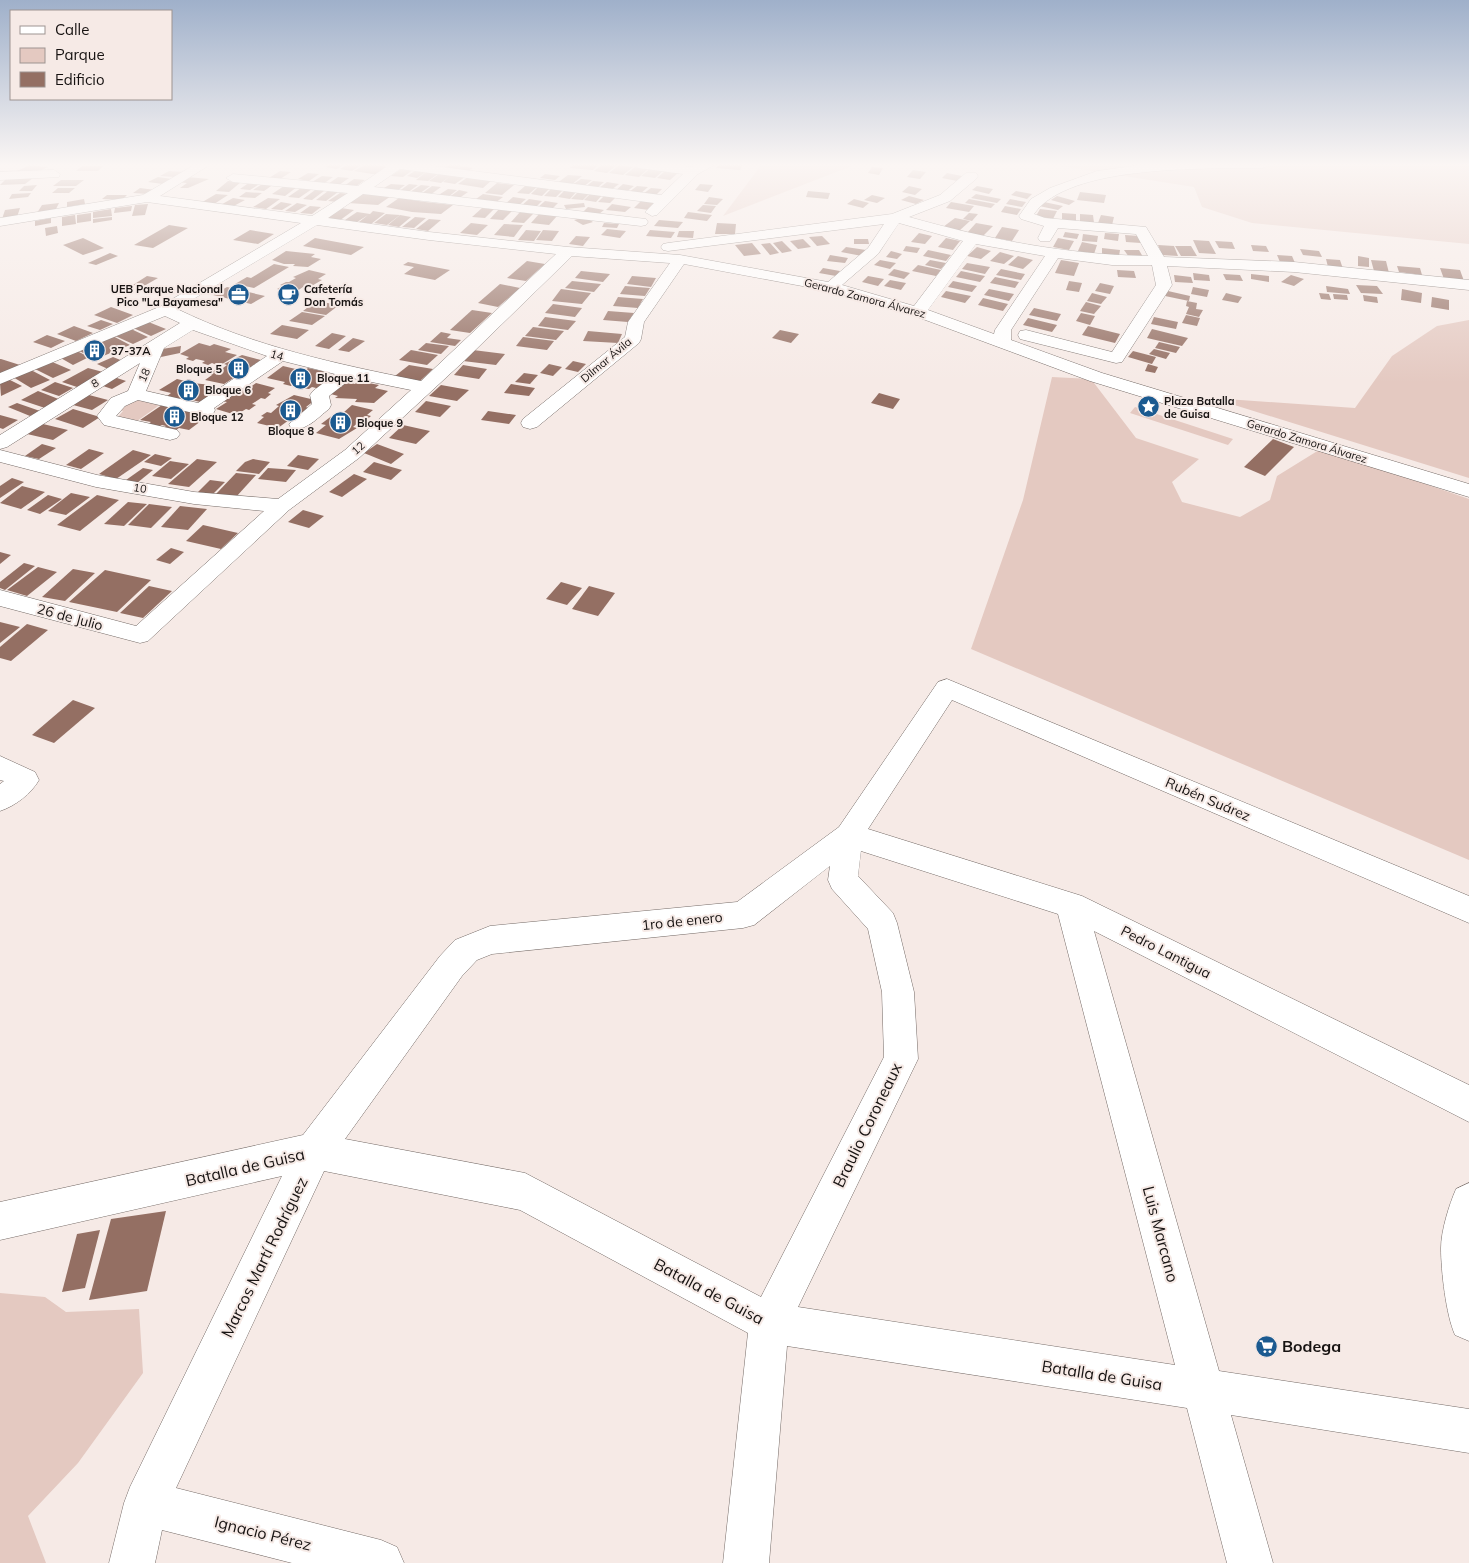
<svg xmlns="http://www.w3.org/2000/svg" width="1469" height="1563" font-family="Mulish,sans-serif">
<rect width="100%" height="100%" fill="#f6eae6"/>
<g fill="#e4c9c1">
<polygon points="762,164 857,164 723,216"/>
<polygon points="1047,164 1469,164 1469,244 1252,223 1202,207 1194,187"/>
<polygon points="1469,320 1469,478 1212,398 1355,408 1392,356 1437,326"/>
<polygon points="1052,377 1091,379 1136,438 1199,459 1172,482 1182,502 1240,517 1270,500 1277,476 1319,450 1385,470 1469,499 1469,860 971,649 1023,500"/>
<polygon points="134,397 161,404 137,421 118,417 123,411 115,409"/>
<polygon points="1135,407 1233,439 1228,445 1130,413"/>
<polygon points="0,1293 45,1297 66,1312 139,1309 143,1373 78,1463 28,1516 46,1563 0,1563"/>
</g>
<g fill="#946f63">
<polygon points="330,164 345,164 337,169 325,167"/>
<polygon points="348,164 363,164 352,171 340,169"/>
<polygon points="366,164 369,164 392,167 379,175 354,171"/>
<polygon points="450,164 463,164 457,169 462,166 473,168 466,172 443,169"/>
<polygon points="574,164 599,164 593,170 570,168"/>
<polygon points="603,164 612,164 617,165 607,173 594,171"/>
<polygon points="719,164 743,164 740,170 716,168"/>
<polygon points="30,165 48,167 35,173 17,171"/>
<polygon points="619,165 633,167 623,175 609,173"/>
<polygon points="82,166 103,166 98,171 76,171"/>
<polygon points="635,167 648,169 639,177 625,175"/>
<polygon points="872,167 883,168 879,175 868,173"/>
<polygon points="651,168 664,170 655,178 641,176"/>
<polygon points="401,169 413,170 403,177 391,176"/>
<polygon points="666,170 679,172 670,180 657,178"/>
<polygon points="913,170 926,172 920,179 907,177"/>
<polygon points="169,171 184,172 175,177 160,176"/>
<polygon points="280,171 291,172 280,179 269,178"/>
<polygon points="415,171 426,172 417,178 407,176"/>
<polygon points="426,172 438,174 428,181 416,180"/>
<polygon points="308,173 319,174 309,181 298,179"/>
<polygon points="947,173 962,176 957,181 942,178"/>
<polygon points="439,174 465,177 455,184 443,182 450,176 441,183 429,181"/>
<polygon points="545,174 560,176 555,180 540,178"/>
<polygon points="568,175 582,176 570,186 556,184"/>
<polygon points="322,176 333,177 323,184 312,182"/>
<polygon points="158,177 172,179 163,184 148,182"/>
<polygon points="187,177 209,179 188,188 180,188 187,183 177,182"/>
<polygon points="338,177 349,178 339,185 328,184"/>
<polygon points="468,177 492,180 483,188 458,184"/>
<polygon points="7,178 33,178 25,184 0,185"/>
<polygon points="354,179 365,180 355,187 344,186"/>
<polygon points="581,179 592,180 583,187 572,185"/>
<polygon points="61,180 84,180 76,186 53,186"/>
<polygon points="228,181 241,182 229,192 216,191"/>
<polygon points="593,181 604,182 596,189 585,187"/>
<polygon points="250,182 261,183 250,190 240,189"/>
<polygon points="607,182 619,184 611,190 599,188"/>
<polygon points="264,183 274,184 264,191 253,190"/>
<polygon points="497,183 514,185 502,195 485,193"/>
<polygon points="391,184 405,185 397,191 382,189"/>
<polygon points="409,184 418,185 407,193 398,192"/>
<polygon points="623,184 634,186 626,192 615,191"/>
<polygon points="700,184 713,185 708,192 695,190"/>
<polygon points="37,185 32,191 19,191 24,186"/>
<polygon points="421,185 430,186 419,194 410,192"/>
<polygon points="284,186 297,187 285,196 272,194"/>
<polygon points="432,186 441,187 430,195 421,194"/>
<polygon points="525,186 537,187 529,194 517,193"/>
<polygon points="637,186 648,187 640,194 629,192"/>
<polygon points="909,186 922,189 915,195 902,192"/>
<polygon points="977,186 993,189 989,194 972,190"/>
<polygon points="538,187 550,188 542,196 531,194"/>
<polygon points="58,188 75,188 69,193 52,193"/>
<polygon points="140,188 155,190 148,194 133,193"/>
<polygon points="301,188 312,189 299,198 288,197"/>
<polygon points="651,188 662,189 655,196 643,194"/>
<polygon points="448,189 457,190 447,198 437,196"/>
<polygon points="551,189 563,190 556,197 544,196"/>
<polygon points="315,190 324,191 312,200 303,199"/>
<polygon points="459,190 468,192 458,199 448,198"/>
<polygon points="565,190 577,191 570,199 558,197"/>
<polygon points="328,191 338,192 326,201 316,200"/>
<polygon points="808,191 830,193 828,199 806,197"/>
<polygon points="1016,191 1032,194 1027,199 1011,195"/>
<polygon points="246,192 262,193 255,198 239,197"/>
<polygon points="578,192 590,193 583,200 571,199"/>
<polygon points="1080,192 1106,195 1104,203 1077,200"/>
<polygon points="31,193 28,197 9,199 12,194"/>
<polygon points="340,193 350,194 338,202 328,201"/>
<polygon points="364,193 391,196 378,205 348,203"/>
<polygon points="591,193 603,194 596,202 584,200"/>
<polygon points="216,194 228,195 211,206 199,204"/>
<polygon points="483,194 503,197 495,203 476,199"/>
<polygon points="976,194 1001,199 997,203 971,198"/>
<polygon points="107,195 127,195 122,200 102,199"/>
<polygon points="605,195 617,196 610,203 598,202"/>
<polygon points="872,195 885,198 877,203 864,200"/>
<polygon points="909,196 924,200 916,204 901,200"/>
<polygon points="1057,196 1075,201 1069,205 1051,200"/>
<polygon points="513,197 526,199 518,206 505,204"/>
<polygon points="709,197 723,199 717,205 704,204"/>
<polygon points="233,198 245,200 228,209 217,207"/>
<polygon points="268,198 280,199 266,209 253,207"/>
<polygon points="399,198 425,202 453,205 441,214 412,212 416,208 412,212 386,207"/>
<polygon points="84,199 85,204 67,207 67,202"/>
<polygon points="529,199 542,201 535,208 521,206"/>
<polygon points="854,199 869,203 863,208 847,204"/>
<polygon points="969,199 995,204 991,208 965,203"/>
<polygon points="1010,199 1026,202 1022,207 1006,204"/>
<polygon points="642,200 657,202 649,210 634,208"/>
<polygon points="545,201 558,203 551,210 537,208"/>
<polygon points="281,202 292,204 282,210 271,209"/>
<polygon points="951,202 974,206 969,212 946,208"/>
<polygon points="1044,202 1063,206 1058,210 1039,206"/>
<polygon points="59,203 55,211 37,213 42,205"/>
<polygon points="297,203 307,205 295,212 285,211"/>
<polygon points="584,203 585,207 566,209 564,205"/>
<polygon points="148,204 145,215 132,216 135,205"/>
<polygon points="612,204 631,207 625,212 606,210"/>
<polygon points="703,205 716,206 711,213 697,211"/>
<polygon points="132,206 131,211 114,213 115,208"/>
<polygon points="310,206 321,207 312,214 300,213"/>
<polygon points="1005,206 1021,209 1017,215 1001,212"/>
<polygon points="588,207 604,210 599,214 583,212"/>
<polygon points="20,208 17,217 2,219 5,210"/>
<polygon points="341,208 354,210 339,221 326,219"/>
<polygon points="482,208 494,209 485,218 472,217"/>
<polygon points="111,209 112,216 93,218 93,212"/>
<polygon points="499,209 512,211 503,220 490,219"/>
<polygon points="1040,209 1057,211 1053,219 1036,216"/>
<polygon points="373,211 385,213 371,224 359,222 368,215 357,222 345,220 357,212 370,214"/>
<polygon points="520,212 533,214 524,223 511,222"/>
<polygon points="688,212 712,215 707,221 684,218"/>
<polygon points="91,213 91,221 77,223 77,215"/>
<polygon points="969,213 978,214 972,221 963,219"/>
<polygon points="1062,213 1076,214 1076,222 1062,221"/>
<polygon points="386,214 400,215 387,225 374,223"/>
<polygon points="539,214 557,216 549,225 531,223"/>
<polygon points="1080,214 1093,215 1094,223 1080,222"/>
<polygon points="75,215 76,224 62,226 62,217"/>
<polygon points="400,215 411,217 399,227 388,225"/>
<polygon points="1101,215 1114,217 1112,225 1098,223"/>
<polygon points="112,217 112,220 93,223 93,219"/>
<polygon points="415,217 426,218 414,228 402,227"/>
<polygon points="585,217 593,222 583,225 574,220"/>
<polygon points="51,218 51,223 35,226 35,221"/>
<polygon points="955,218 970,221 959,231 943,227"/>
<polygon points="429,219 441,220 428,231 416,229"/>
<polygon points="659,220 683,222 678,228 654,226"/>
<polygon points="471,223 488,225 477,235 460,233"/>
<polygon points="604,223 619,224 617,228 602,227"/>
<polygon points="717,223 736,224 735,234 715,234"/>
<polygon points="976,223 993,226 983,236 967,233"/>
<polygon points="504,224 523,225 514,237 494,235"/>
<polygon points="169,225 188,228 153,248 134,245"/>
<polygon points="57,226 58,233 46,236 45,228"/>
<polygon points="1002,227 1019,230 1012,241 995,238"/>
<polygon points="607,229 626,231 620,238 601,235"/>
<polygon points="250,230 274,234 258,244 233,240"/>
<polygon points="526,230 541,231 534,241 518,240"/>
<polygon points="543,230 559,231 552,241 536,240"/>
<polygon points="650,230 675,232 671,238 646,236"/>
<polygon points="679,231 694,231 693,238 677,237"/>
<polygon points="1065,232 1079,234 1077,239 1063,237"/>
<polygon points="919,233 932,236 925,244 911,242"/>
<polygon points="1105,233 1119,234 1118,241 1104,239"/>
<polygon points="1083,234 1098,236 1097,242 1082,241"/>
<polygon points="1125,235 1139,236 1141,243 1126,242"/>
<polygon points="576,236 590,237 583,246 569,244"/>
<polygon points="822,236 830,244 817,246 809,237"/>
<polygon points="83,238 104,248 83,255 63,245"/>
<polygon points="315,238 364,247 351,255 303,246"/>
<polygon points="946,238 960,241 953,250 938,247"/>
<polygon points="1058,238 1074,241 1069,250 1053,247"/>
<polygon points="803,239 811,247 798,249 790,241"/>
<polygon points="854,239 868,239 869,244 854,244"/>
<polygon points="1193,240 1209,241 1216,254 1199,253"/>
<polygon points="782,241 792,251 782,253 773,243"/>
<polygon points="1215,241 1232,242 1235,249 1219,248"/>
<polygon points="1082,242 1097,245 1094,254 1078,251"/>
<polygon points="752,243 761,254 744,256 735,245"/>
<polygon points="770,243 779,253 770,255 761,244"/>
<polygon points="1158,245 1174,246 1178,256 1162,255"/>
<polygon points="1251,245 1266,246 1269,252 1253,251"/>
<polygon points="906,246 920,248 917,253 903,251"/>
<polygon points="1175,246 1191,246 1197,256 1181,256"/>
<polygon points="846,247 866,250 862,256 841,252"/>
<polygon points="977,247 991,251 981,259 967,256"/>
<polygon points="1102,248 1120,250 1119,256 1102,254"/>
<polygon points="1300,249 1319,251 1322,257 1303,255"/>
<polygon points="928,250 951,255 946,261 923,256"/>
<polygon points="1124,250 1139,250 1143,257 1129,257"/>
<polygon points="286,251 315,254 311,257 321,259 308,267 293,266 295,264 284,264 272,260"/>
<polygon points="891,251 902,254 897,259 886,257"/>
<polygon points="1000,252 1014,256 1004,264 990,261"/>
<polygon points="110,253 118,256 96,265 88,263"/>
<polygon points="830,255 848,258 845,263 827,261"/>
<polygon points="1277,255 1292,256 1295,263 1280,262"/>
<polygon points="1018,256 1033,260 1023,269 1008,265"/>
<polygon points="1358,256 1369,258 1369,267 1358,266"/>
<polygon points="1326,259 1340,260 1343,269 1328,267"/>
<polygon points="880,260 896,263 890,269 874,265"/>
<polygon points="930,260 946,263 941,269 925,265"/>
<polygon points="1061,260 1079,263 1074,276 1055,273"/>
<polygon points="1371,260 1386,261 1389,273 1374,271"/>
<polygon points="527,261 545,264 526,281 507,278"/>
<polygon points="408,262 450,270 435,280 404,274 414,267 403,265"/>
<polygon points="967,263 990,267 985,274 962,269"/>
<polygon points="274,264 289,267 254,288 235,284 247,277 251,278"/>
<polygon points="918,265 941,270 936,276 912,271"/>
<polygon points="1397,266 1420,268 1422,275 1399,272"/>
<polygon points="823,268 840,271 836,276 819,273"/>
<polygon points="1440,268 1460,270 1464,281 1444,279"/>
<polygon points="894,269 910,273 904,279 888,275"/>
<polygon points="1001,269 1025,274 1021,280 996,275"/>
<polygon points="309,270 326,274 318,279 322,280 308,288 303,287 294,293 277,289 283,286 280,285 286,282 289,282 296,278 293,277"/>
<polygon points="1117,270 1134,271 1136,278 1118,277"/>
<polygon points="581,271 610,274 603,282 575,278"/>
<polygon points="961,271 985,276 980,282 956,277"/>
<polygon points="1193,273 1209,275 1210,281 1194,280"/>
<polygon points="1223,274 1240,275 1243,281 1226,280"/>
<polygon points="1251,274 1269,276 1269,282 1251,279"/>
<polygon points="1174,275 1191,277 1193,283 1175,282"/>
<polygon points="1291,275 1304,279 1294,286 1281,282"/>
<polygon points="147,276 158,278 144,286 133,285"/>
<polygon points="632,276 656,278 651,287 627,284"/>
<polygon points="868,276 884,279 878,286 862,282"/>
<polygon points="995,277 1019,282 1015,288 990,283"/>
<polygon points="890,280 906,283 901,290 884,286"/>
<polygon points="572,281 601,284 594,292 565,288"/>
<polygon points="953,281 977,286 972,292 948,287"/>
<polygon points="1069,281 1082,283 1079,292 1066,290"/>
<polygon points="1100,283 1114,286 1110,294 1095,291"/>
<polygon points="500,284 520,288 498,307 478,303"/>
<polygon points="1356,285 1377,286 1383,294 1361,293"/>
<polygon points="625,286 650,288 645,296 620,294"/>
<polygon points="1326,286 1348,289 1350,294 1327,292"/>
<polygon points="227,287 265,296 251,304 213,295"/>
<polygon points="1193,287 1209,290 1207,297 1191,294"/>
<polygon points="561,289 591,293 582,304 552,301"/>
<polygon points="989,289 1014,294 1009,301 984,295"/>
<polygon points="1402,289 1422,293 1421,303 1401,300"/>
<polygon points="946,291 971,296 965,303 941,297"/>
<polygon points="1168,291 1190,296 1189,301 1165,296"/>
<polygon points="1092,293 1107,297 1101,304 1087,301"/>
<polygon points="1226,293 1242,297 1238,303 1222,300"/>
<polygon points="1319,293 1329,294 1331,300 1321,299"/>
<polygon points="1333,294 1347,295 1348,300 1334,299"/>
<polygon points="1363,295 1377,297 1378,303 1364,301"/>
<polygon points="618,297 643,299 638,308 613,306"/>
<polygon points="1432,297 1449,300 1449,310 1431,307"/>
<polygon points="983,298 1008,304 1003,311 978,305"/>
<polygon points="316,301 339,305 326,315 303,311"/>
<polygon points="1187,301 1197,303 1196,309 1203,310 1199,317 1186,314 1189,307 1186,306"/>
<polygon points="1086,302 1101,306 1094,314 1080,311"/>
<polygon points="553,304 582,308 575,317 545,313"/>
<polygon points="111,307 133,315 117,323 94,315"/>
<polygon points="1034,308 1061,314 1057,321 1029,315"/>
<polygon points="472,310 492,313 470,333 450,330"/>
<polygon points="608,311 634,313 628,322 603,320"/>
<polygon points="302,312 325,316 312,325 289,321"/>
<polygon points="1081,313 1095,316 1090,325 1076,321"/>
<polygon points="1186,315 1200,318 1197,326 1182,323"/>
<polygon points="545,317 576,321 568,330 538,326"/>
<polygon points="1154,317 1178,322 1176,329 1151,324"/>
<polygon points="1028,318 1057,325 1052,332 1023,325"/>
<polygon points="101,320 113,324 100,330 87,326"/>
<polygon points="146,321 166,329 151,336 131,327"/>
<polygon points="282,325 309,330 297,339 270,334"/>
<polygon points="74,326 93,333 76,341 57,334"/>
<polygon points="1088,326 1120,334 1115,343 1082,335"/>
<polygon points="533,327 564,331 556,340 525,336"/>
<polygon points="129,328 148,337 133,344 113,335"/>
<polygon points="1152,329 1188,338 1182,346 1147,338"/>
<polygon points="780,330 799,334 791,343 772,338"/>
<polygon points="588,331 622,334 618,343 583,341"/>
<polygon points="441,332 451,334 447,338 461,340 455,346 430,342"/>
<polygon points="332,333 346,336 329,349 315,346"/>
<polygon points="47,335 65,341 51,348 33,342"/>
<polygon points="111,335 130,345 96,359 77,350"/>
<polygon points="523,337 554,341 547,350 516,346"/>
<polygon points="353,338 365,341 349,352 338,350"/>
<polygon points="1159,342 1180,347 1176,353 1155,348"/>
<polygon points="199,343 210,346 214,344 231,349 225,352 237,355 219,366 212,363 208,365 202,363 205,361 196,359 193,361 186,359 189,357 180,354"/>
<polygon points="426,343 449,346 441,354 418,350"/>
<polygon points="181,346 180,353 161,357 162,349"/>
<polygon points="1154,349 1170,353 1166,359 1149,354"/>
<polygon points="75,350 89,357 73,365 59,357"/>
<polygon points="411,350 438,355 427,365 399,360"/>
<polygon points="473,350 505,354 496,365 463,361"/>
<polygon points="1133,351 1156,357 1152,364 1128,357"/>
<polygon points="242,355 261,360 252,366 256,368 240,378 235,377 224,384 205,380 212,375 209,374 215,370 219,371 227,365 224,364"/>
<polygon points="113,357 123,361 108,369 97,364"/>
<polygon points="0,359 1,359 20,365 0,375"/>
<polygon points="50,361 71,370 53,378 33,368"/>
<polygon points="573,361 586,364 578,372 565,369"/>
<polygon points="549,364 562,367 553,376 540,373"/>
<polygon points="1148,364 1158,367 1155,373 1145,371"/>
<polygon points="409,365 433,369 420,381 395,376"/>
<polygon points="463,365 487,369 479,379 454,375"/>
<polygon points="283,366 304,371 308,368 326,372 322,375 335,378 320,389 312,387 309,389 301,388 304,385 294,383 291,386 283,384 285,382 267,378"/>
<polygon points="88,368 103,372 77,387 62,382"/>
<polygon points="31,370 50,380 31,388 13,377"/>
<polygon points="524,373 538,375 530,384 515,382"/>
<polygon points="114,377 126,381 112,389 100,385"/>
<polygon points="8,379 22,386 1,396 0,383"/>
<polygon points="177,379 185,381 188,379 195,381 192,383 212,385 209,387 219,389 200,402 188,399 184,402 166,397 171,393 159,390"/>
<polygon points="343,381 355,384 358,381 379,385 375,388 388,391 374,403 355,402 357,399 335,398 338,396 327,393"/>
<polygon points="55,382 73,388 59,396 41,390"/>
<polygon points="256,383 275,388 268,393 271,394 265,399 261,398 252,404 256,405 249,410 246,409 236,415 216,409 227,402 222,401 240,389 245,391"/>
<polygon points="511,384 535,388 529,396 504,393"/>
<polygon points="441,385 469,390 457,401 429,396"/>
<polygon points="38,391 61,400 45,408 21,400"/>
<polygon points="879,393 900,399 893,409 871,403"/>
<polygon points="89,395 108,400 92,410 73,405"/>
<polygon points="294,395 315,400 306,407 310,409 295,421 289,420 278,428 257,423 264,417 261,416 267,412 271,413 279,406 276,405"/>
<polygon points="426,401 451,406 440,417 415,412"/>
<polygon points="17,403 40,411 30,416 8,407"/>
<polygon points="162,405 194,412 209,415 189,430 179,428 175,431 163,428 166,426 162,425 158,427 147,425 151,422 140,420"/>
<polygon points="352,405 373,410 367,415 371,416 365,421 361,420 353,427 357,428 339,439 316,433 326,425 321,424 337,412 343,413"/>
<polygon points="73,409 100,417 83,428 55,419"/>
<polygon points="488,411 516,415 509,424 481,420"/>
<polygon points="0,415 18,420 3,429 0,428"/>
<polygon points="43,424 68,430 53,440 27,434"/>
<polygon points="403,425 430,431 416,444 389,438"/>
<polygon points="1273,439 1294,447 1265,476 1244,467"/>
<polygon points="42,444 56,448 39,459 25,456"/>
<polygon points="377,444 404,454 391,464 364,453"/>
<polygon points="89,449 104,453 81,469 66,465"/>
<polygon points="133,450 151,455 116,479 99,474"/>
<polygon points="155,454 172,458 161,466 144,462"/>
<polygon points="298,455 319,459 308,470 287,466"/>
<polygon points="197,459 217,462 189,487 168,484"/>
<polygon points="253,459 270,462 259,474 236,471 245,462"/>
<polygon points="170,461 189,464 171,479 152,476"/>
<polygon points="374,462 402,470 391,480 363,472"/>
<polygon points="143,468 153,470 137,483 126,480"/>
<polygon points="268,468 296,470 286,482 258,479"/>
<polygon points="236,473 256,475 236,497 216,494"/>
<polygon points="354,474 367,479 342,497 329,492"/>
<polygon points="12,478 24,482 0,498 0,486"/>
<polygon points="210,480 225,482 213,494 198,492"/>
<polygon points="22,486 45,492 21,509 0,503"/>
<polygon points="71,493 90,497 66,515 48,511"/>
<polygon points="48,495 62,499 40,514 27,510"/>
<polygon points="97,495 119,500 80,531 57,525"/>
<polygon points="128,502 147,504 124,526 104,524"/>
<polygon points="149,504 172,507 151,528 128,525"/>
<polygon points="180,506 207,509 188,530 161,527"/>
<polygon points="303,510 324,516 309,528 288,522"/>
<polygon points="203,525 238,533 221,549 186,541"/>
<polygon points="171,548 184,552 170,564 156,560"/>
<polygon points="0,552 11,555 0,564"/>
<polygon points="24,563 35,566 5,590 0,588 0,582"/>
<polygon points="38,567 57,572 27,596 7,590"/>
<polygon points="73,569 95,573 65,601 42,597"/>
<polygon points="105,570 151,580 117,612 69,602"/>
<polygon points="561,582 582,588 567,605 546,599"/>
<polygon points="149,586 172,591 143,618 120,613"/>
<polygon points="589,586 615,593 598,616 572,609"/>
<polygon points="0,622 20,627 0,643"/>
<polygon points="27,624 48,630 11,661 0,658 0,647"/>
<polygon points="73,700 95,708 54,743 32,735"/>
<polygon points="166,1211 147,1291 89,1300 111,1219"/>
<polygon points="100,1230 85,1288 62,1292 77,1234"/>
</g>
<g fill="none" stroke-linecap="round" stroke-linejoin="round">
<defs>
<g id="minor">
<path d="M196,164h15l-51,32 152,20 36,-23 -115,-11 -7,-4 7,-4 125,12 28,-19 -4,-3h36l243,31 22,-21 -44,-6 -6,-4h37l22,3 7,-3h17l-18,10 -41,41 -5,1 -7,-4 9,-9 -254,-34 -26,18 272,32 2,3 -2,3 -5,1 -278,-32 -35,24 101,14 139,15 112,8 148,27 40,-34 16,-24 -216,27 -5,-1 -2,-3 2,-3 5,-1 224,-29 48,-19 26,-22h10l2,3 -2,3 -26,22 -41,16c78,22 158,38 239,39l-12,-22 -78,-6 -8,13h-10l-2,-3 6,-12 -23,-7 -2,-3 12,-17 19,-11 47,-17 51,-7h121l-6,4c-57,1 -194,-4 -229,46l11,4 101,9 18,30 130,5 175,18v10l-175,-18 -127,-6 5,19 -50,77 -6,1 -96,-24 -2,-4 2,-4 6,-1 86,22 44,-67 -4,-20h-40l-54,-7 -47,72v10l91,33 367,111v13l-379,-116 -178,-66 -83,-24 -145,-27 -40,58 -3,17 -2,4 -102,84 -7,2 -7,-2 -2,-4 2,-4 102,-82 3,-15 42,-59 -98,-7 -108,105 -105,97 -70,52 -141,131 -8,2 -140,-37v-16l136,36 128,-115 -70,-7 -98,-17 -96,-25v-12l97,25 97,17 84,7 67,-49 66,-60 -59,-12 -23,18 2,9 -2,4c-12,9 -23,23 -38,19l-2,-4 23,-20 -2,-9 3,-4 22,-17 -52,-13 -69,47 1,2 -2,4 -7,2 -68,-16 -13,6 -9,10 61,14 3,4 -3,4 -7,2 -66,-15 -7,-9 14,-18 17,-7 12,-28 -133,84 -7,2v-14l180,-112 -15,-7 -165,68v-11l159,-66 142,-84 -154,-21 -147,24v-8l143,-23zM899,223l64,18 -49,65 -72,-21 36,-31zM317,225l112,15 127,14 -135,127c-84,-17 -166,-34 -244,-72zM976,244l69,12 -50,74 -1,4 -66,-24zM193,330l74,26 -69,47 -52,-12 18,-43z"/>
<polygon points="54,170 60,174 59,177 0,180 0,172"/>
<path d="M947,679l522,217v27l-517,-223 -84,129 214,67 387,189v37l-375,-191 125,440 250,38v44l-238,-38 42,148h-46l-40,-155 -400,-62 -18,217h-46l25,-230 -228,-123 -196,-39 -148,317 205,52 16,7 7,16h-112l-130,-33 -7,33h-46l15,-60 6,-16 152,-311 -282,64v-38l303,-67 137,-179 15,-16 35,-14 247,-24 102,-75 99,-145zM861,851l197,63 117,451 -377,-58 120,-248 -4,-67 -17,-69 -4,-10 -35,-37zM830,866l-2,14 4,9 36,40 14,63 2,65 -123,240 -236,-124 -180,-34 117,-163 15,-16 15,-6 251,-26 11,-3z"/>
<path d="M0,756l35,16 4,8c-8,14 -24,26 -39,31v-27l4,-3 -4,-1z"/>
<path d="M1469,1183v158l-14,-6c-9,-20 -14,-64 -14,-87 0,-17 8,-43 15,-59z"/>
</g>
</defs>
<use href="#minor" stroke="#756b67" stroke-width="1"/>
<use href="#minor" fill="#fff" fill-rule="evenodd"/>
</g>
<linearGradient id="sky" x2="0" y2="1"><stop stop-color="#9fb0ca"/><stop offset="0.43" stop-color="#fbf6f4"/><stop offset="1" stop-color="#fbf6f4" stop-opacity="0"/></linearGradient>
<rect width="1469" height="383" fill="url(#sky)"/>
<defs>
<symbol id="office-disc" viewBox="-11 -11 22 22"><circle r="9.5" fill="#1b5a90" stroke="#f6eae6"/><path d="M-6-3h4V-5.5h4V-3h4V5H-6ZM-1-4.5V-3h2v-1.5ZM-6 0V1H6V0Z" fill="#fff"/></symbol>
<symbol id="cafe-disc" viewBox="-11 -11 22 22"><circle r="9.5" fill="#1b5a90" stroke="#f6eae6"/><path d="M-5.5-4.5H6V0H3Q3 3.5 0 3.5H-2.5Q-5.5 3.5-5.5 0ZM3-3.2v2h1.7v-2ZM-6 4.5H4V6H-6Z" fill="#fff"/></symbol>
<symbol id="building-disc" viewBox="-11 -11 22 22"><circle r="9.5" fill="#1b5a90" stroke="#f6eae6"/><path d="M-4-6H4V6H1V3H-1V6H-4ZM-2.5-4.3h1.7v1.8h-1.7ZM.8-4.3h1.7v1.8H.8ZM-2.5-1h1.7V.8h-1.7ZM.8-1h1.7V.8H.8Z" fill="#fff"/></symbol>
<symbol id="sight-disc" viewBox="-11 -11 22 22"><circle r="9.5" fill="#1b5a90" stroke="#f6eae6"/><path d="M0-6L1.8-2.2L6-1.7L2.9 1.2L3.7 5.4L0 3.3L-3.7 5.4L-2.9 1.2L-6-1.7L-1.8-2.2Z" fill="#fff"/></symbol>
<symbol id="supermarket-disc" viewBox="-11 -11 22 22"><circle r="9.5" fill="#1b5a90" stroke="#f6eae6"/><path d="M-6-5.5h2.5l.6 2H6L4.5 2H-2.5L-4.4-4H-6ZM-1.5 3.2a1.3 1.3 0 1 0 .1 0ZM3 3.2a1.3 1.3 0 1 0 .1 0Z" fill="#fff"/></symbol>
</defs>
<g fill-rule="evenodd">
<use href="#office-disc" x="226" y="282" width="25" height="25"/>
<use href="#cafe-disc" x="276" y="282" width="25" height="25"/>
<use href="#building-disc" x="82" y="338" width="25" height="25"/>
<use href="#building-disc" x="226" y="356" width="25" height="25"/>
<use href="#building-disc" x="288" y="366" width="25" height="25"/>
<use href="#building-disc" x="176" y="378" width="25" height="25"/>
<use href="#sight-disc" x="1136" y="394" width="25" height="25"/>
<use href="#building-disc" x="278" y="398" width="25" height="25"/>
<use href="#building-disc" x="162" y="404" width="25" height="25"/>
<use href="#building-disc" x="328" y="410" width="25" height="25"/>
<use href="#supermarket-disc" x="1254" y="1334" width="25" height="25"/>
</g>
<g text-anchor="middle" stroke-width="4" stroke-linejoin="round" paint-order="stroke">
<g font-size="11" font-weight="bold" fill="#171312" stroke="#f6eae6" text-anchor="start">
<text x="223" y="293" text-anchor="end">UEB Parque Nacional<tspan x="223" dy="13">Pico "La Bayamesa"</tspan></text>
<text x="304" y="293">Cafetería<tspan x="304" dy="13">Don Tomás</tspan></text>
<text x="111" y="355">37-37A</text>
<text x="222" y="373" text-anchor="end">Bloque 5</text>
<text x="317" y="382">Bloque 11</text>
<text x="205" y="394">Bloque 6</text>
<text x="1164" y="405">Plaza Batalla<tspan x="1164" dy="13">de Guisa</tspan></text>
<text x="191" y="421">Bloque 12</text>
<text x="357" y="427">Bloque 9</text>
<text x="291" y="435" text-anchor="middle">Bloque 8</text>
</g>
<g font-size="11" fill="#171312" stroke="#f6eae6">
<text transform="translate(865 298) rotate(15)" y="4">Gerardo Zamora Álvarez</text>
<text transform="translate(277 355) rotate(17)" y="4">14</text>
<text transform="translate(606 360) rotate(-40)" y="4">Dilmar Ávila</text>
<text transform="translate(144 375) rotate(-66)" y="4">18</text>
<text transform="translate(95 383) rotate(-32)" y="4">8</text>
<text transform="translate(1307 441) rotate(17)" y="4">Gerardo Zamora Álvarez</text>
<text transform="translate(358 448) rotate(-42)" y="4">12</text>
<text transform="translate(140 488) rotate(9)" y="4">10</text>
</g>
<g font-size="14" fill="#171312" stroke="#f6eae6">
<text transform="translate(70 617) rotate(15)" y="5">26 de Julio</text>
<text transform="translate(1208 799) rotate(23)" y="5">Rubén Suárez</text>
<text transform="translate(682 921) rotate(-6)" y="5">1ro de enero</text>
<text transform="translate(1166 952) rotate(27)" y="5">Pedro Lantigua</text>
</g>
<g font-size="16" fill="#171312" stroke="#f6eae6">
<text transform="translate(867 1125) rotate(-64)" y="6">Braulio Coroneaux</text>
<text transform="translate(245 1167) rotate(-13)" y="6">Batalla de Guisa</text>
<text transform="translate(1161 1234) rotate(75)" y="6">Luis Marcano</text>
<text transform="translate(264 1257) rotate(-64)" y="6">Marcos Martí Rodríguez</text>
<text transform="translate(709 1291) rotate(28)" y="6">Batalla de Guisa</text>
<text transform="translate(1102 1375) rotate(9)" y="6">Batalla de Guisa</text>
<text transform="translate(263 1533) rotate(14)" y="6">Ignacio Pérez</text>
</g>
<g font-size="16" font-weight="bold" fill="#171312" stroke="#f6eae6" text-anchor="start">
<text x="1282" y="1352">Bodega</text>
</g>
</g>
<rect x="10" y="10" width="162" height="90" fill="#f6eae6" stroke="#9d9491"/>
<rect x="20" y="26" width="25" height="8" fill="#ffffff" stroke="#9d9491"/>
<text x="55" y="35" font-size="15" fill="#171312">Calle</text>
<rect x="20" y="48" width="25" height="15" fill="#e4c9c1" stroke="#9d9491"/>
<text x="55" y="60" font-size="15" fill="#171312">Parque</text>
<rect x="20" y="72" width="25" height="15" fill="#946f63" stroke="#9d9491"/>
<text x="55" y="85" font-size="15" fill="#171312">Edificio</text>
</svg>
